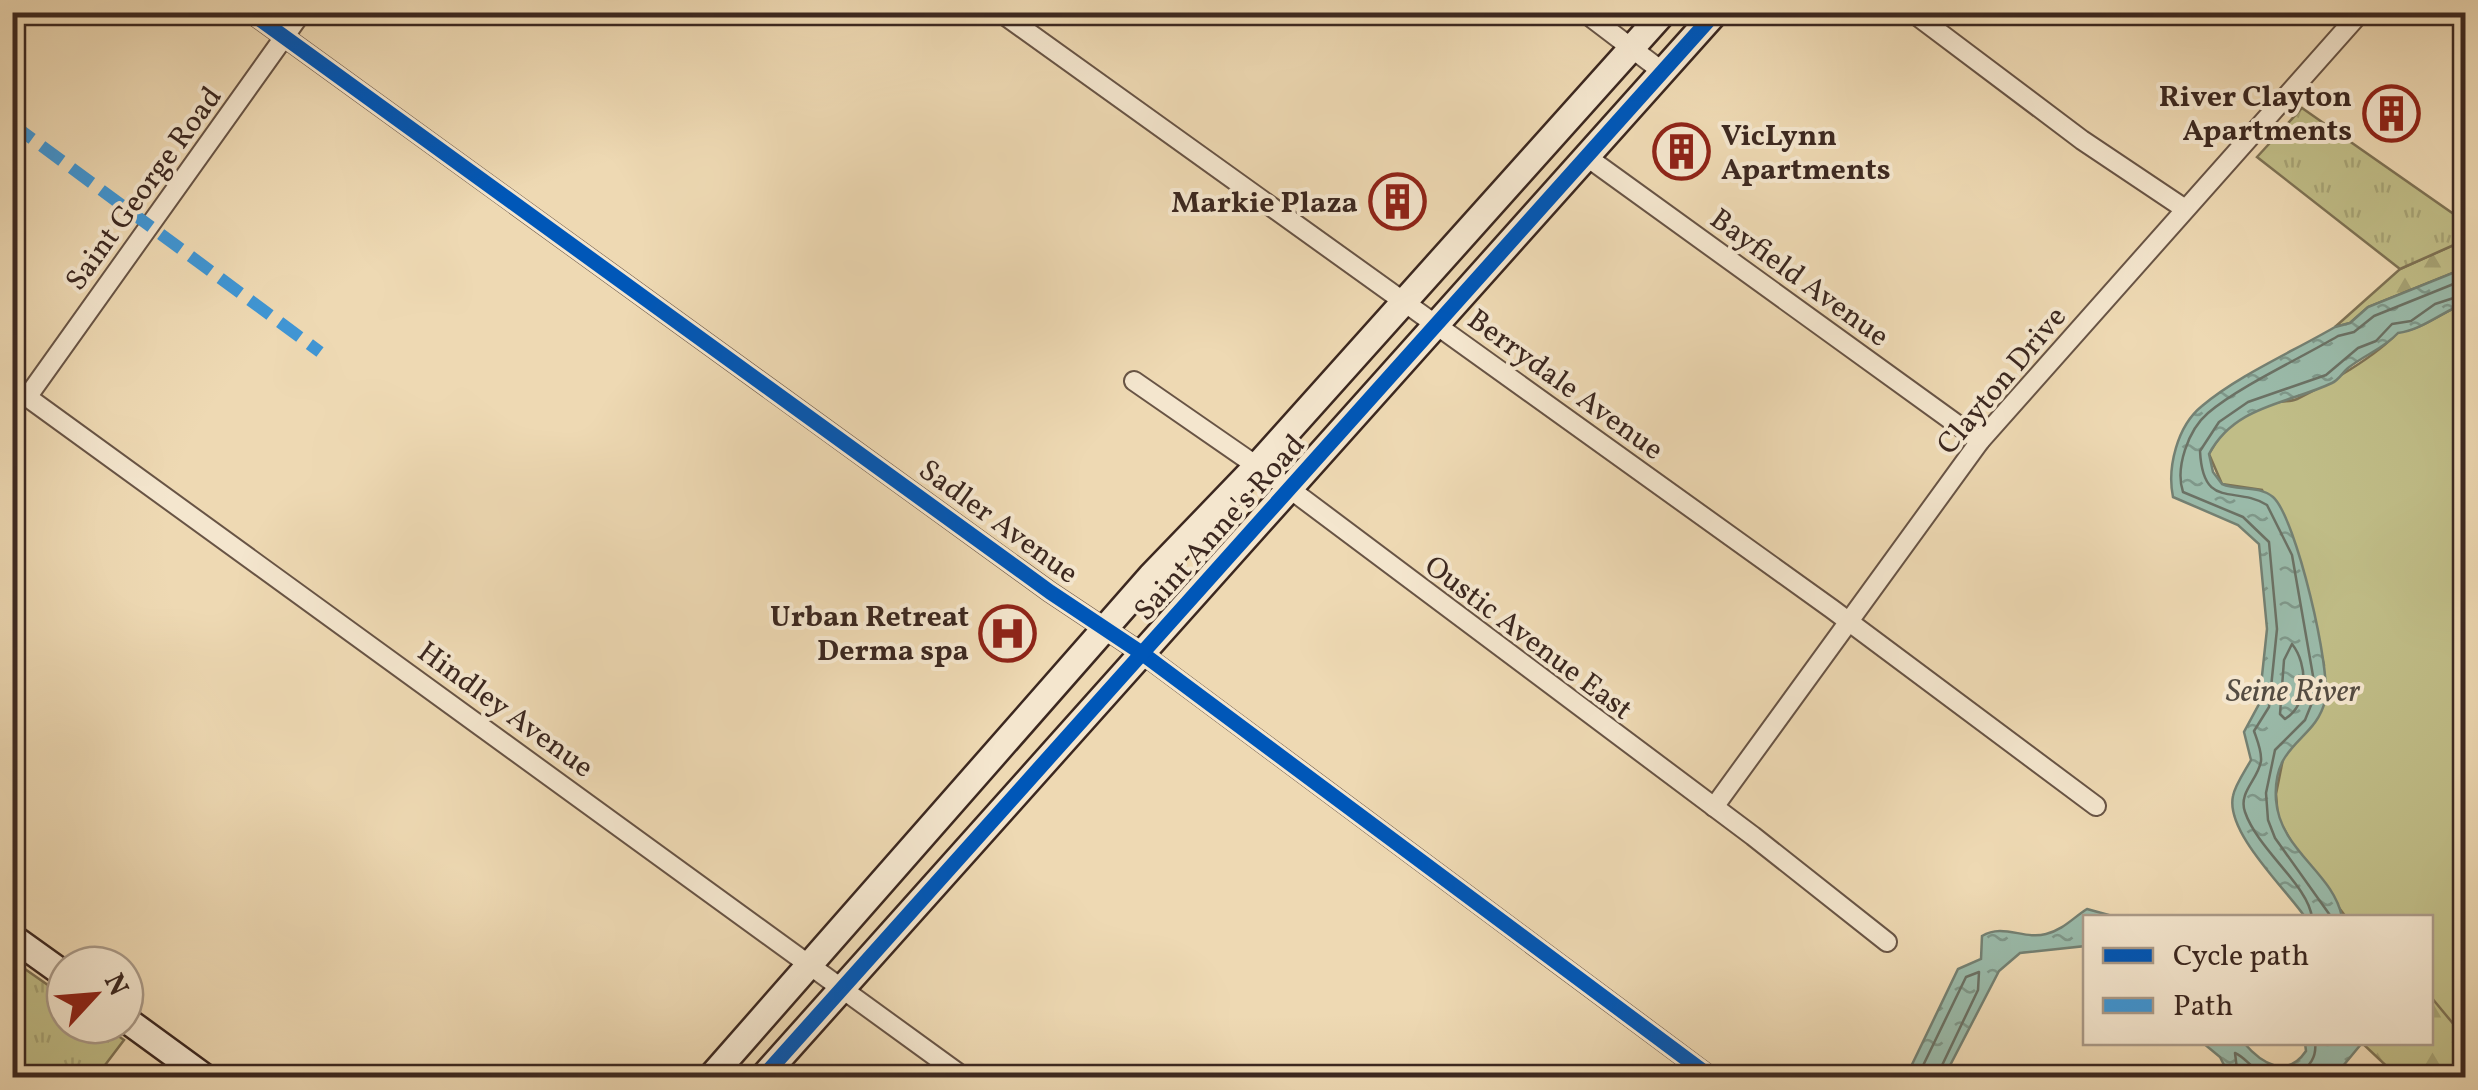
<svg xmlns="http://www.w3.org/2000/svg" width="2478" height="1090" font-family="Vollkorn,serif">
<defs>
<pattern id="forest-firs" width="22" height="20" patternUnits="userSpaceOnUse" patternTransform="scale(2.5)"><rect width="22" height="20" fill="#c0bd87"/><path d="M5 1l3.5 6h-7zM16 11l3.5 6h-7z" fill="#a6a274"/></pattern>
<pattern id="park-tufts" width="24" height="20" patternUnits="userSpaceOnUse" patternTransform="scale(2.5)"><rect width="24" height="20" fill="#c0bd87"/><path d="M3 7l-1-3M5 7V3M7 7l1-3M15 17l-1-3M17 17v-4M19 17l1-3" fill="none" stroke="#a6a274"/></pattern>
<pattern id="water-ripples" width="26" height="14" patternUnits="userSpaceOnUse" patternTransform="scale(2.5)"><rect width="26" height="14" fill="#9abaa9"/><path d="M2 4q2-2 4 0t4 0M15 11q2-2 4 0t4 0" fill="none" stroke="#7f9789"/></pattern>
</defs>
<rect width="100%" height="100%" fill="#eed9b3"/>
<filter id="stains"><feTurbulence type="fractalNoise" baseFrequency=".002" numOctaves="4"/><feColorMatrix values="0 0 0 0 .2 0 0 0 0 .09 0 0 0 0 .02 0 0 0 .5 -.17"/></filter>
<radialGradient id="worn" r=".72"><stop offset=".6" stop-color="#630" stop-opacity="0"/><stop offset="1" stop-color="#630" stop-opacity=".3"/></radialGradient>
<path fill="#c0bd87" stroke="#7e7254" stroke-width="2.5" d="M2465,303v774l-35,-35v-124l-84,-1 -48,-63 -20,-36 -2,-24 8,-40 28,-28 12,-61 -11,-43 -51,-132 -40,-6 -13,-30c13,-25 37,-45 65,-51 7,-2 16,-1 23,-4 29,-14 80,-43 101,-67 24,-2 44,-20 67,-29z"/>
<g fill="url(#forest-firs)" stroke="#7e7254" stroke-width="2.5">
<polygon points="2465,240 2465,268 2368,307 2350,323 2335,327 2400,269"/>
<polygon points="2431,997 2465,1038 2465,1077 2398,1077 2362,1043 2430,1042"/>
</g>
<g fill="url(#park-tufts)" stroke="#7e7254" stroke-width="2.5">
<polygon points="2302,108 2465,222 2465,240 2400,269 2257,157"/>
<polygon points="12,960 65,997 65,1025 103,1025 124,1040 96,1077 13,1077"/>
</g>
<g fill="url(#water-ripples)" stroke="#748072" stroke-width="2.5">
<path d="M2465,268v35c-23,9 -43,27 -67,30 -15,16 -32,21 -50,35 -6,5 -9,12 -16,15 -44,21 -97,22 -123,71l4,18 9,12c16,7 37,1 51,13 23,20 59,175 52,204 -10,41 -53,41 -49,99 4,51 57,72 66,117h-37c-19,-28 -80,-85 -72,-121 2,-11 12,-25 18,-36l-7,-28 15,-28 8,-75 -8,-85 -21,-19 -65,-28c-6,-29 4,-71 29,-91 35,-30 92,-55 133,-79l15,-4 18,-16z"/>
<path d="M2087,909l29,8 -30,1 -1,28 -65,7 -21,18 -55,106h-38l52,-108 23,-10 1,-23c21,-13 42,4 64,-2 17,-4 28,-17 41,-25z"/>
<path d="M2203,1043h41c18,21 43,36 62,8l-1,-8h57l-29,35 -103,-1 -10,-20z"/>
</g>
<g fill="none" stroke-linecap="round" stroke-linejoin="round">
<g stroke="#6b7164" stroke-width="2.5">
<path d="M2292,644c16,20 17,60 -7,75l-5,-5 4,-54z"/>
<path d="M2312,918c-3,-32 -54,-68 -67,-106 -7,-20 13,-32 16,-51 1,-10 -4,-21 -7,-30l15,-24 8,-78 -8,-87 -26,-25 -60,-25c-8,-24 5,-62 25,-79 32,-27 93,-55 130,-77l16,-4 20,-16 92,-37"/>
<path d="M2332,918l-57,-80 -7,-18 -2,-27 9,-43 30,-30 11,-27 -24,-138 -25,-50c-32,-20 -64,6 -67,-54l19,-29 29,-20 78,-27 32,-27 18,-7 16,-17 19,-3 24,-17 31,-10"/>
<polyline points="1917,1078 1966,977 1979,972 1978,990 1936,1078"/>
<path d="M2238,1078l-3,-25c10,4 16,15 27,20 23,10 57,-1 53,-31"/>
</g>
<defs>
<g id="street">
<polyline points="250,12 1050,592 1143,654 1712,1078"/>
<polyline points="1000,12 1832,609 2096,806"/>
<polyline points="1584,12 1663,72"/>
<polyline points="1912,12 2082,140 2185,209"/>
<polyline points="1587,157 1980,441"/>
<polyline points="1134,381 1290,489 1753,836 1887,942"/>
<polyline points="12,386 965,1078"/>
<polyline points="28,396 302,12"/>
<polyline points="1714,807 1980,441 2361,12"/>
</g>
<g id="secondary">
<polyline points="12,937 65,975"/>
<polyline points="125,1019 206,1078"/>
<polyline points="710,1078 1151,576 1256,467 1664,12"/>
<polyline points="762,1078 1716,12"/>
</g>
</defs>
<use href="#street" stroke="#685445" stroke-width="22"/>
<use href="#secondary" stroke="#3c2820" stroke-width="30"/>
<use href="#street" stroke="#f4e6ce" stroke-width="18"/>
<use href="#secondary" stroke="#f4e6ce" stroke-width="25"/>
<polyline stroke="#3f96d5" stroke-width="12" stroke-dasharray="25 12" stroke-linecap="butt" points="12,124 320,352"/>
<defs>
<g id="cycleway">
<polyline points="250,12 1050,592 1143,654 1712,1078"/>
<polyline points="762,1078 1716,12"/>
</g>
</defs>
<use href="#cycleway" stroke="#f4e6ce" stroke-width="21"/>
<use href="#cycleway" stroke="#0057b8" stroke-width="15"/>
</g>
<defs>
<symbol id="building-ring" viewBox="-11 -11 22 22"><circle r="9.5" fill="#f4e6ce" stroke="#8f2418" stroke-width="1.5"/><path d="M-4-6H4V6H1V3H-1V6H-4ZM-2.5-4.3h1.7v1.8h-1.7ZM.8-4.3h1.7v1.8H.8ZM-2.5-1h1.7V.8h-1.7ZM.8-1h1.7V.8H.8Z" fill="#8f2418"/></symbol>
<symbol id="hospital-ring" viewBox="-11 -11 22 22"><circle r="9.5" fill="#f4e6ce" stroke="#8f2418" stroke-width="1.5"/><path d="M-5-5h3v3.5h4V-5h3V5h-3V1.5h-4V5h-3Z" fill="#8f2418"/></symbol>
</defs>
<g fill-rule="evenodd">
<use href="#building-ring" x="2360" y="82" width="63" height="63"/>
<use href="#building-ring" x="1650" y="120" width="63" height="63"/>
<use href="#building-ring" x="1366" y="170" width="63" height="63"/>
<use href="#hospital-ring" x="976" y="602" width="63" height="63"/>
</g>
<g text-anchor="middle" stroke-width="8" stroke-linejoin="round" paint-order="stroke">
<g font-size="30" font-weight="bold" fill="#3c2820" stroke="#f4e6ce" text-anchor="end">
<text x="2352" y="106">River Clayton<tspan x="2352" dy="34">Apartments</tspan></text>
<text x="1721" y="145" text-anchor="start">VicLynn<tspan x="1721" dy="34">Apartments</tspan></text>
<text x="1358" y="212">Markie Plaza</text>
<text x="969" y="626">Urban Retreat<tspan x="969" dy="34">Derma spa</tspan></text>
</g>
<g font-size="30" fill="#3c2820" stroke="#f4e6ce">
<text transform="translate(143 188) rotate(-54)" y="10">Saint George Road</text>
<text transform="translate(1800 277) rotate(36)" y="10">Bayfield Avenue</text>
<text transform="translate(2001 380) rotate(-50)" y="10">Clayton Drive</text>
<text transform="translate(1566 384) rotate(36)" y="10">Berrydale Avenue</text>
<text transform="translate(999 521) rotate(36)" y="10">Sadler Avenue</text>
<text transform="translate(1219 527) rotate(-48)" y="10">Saint Anne's Road</text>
<text transform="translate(1529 637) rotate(37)" y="10">Oustic Avenue East</text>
<text transform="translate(506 709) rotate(36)" y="10">Hindley Avenue</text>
</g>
<g font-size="32" font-style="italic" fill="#544c42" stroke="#f4e6ce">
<text x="2293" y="701">Seine River</text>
</g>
</g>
<rect width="2478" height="1090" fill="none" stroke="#eed9b3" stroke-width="50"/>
<rect x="15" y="15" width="2448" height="1060" fill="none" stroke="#3c2820" stroke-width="5"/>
<rect x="25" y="25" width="2428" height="1040" fill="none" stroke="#3c2820" stroke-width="2.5"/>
<rect x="2083" y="915" width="350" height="130" fill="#f4e6ce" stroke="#aa9a88" stroke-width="2.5"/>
<rect x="2103" y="948" width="50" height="15" fill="#0057b8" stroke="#aa9a88" stroke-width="2.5"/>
<text x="2173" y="965" font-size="30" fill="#3c2820">Cycle path</text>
<rect x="2103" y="998" width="50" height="15" fill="#3f96d5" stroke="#aa9a88" stroke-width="2.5"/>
<text x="2173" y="1015" font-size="30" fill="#3c2820">Path</text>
<g transform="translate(95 995) rotate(64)"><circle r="48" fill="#f4e6ce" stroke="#aa9a88" stroke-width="2.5"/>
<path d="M0-8L18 38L0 25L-18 38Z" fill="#8f2418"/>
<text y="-15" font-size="28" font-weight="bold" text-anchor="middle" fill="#3c2820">N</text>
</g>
<rect width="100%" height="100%" filter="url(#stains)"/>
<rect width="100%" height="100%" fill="url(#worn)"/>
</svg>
